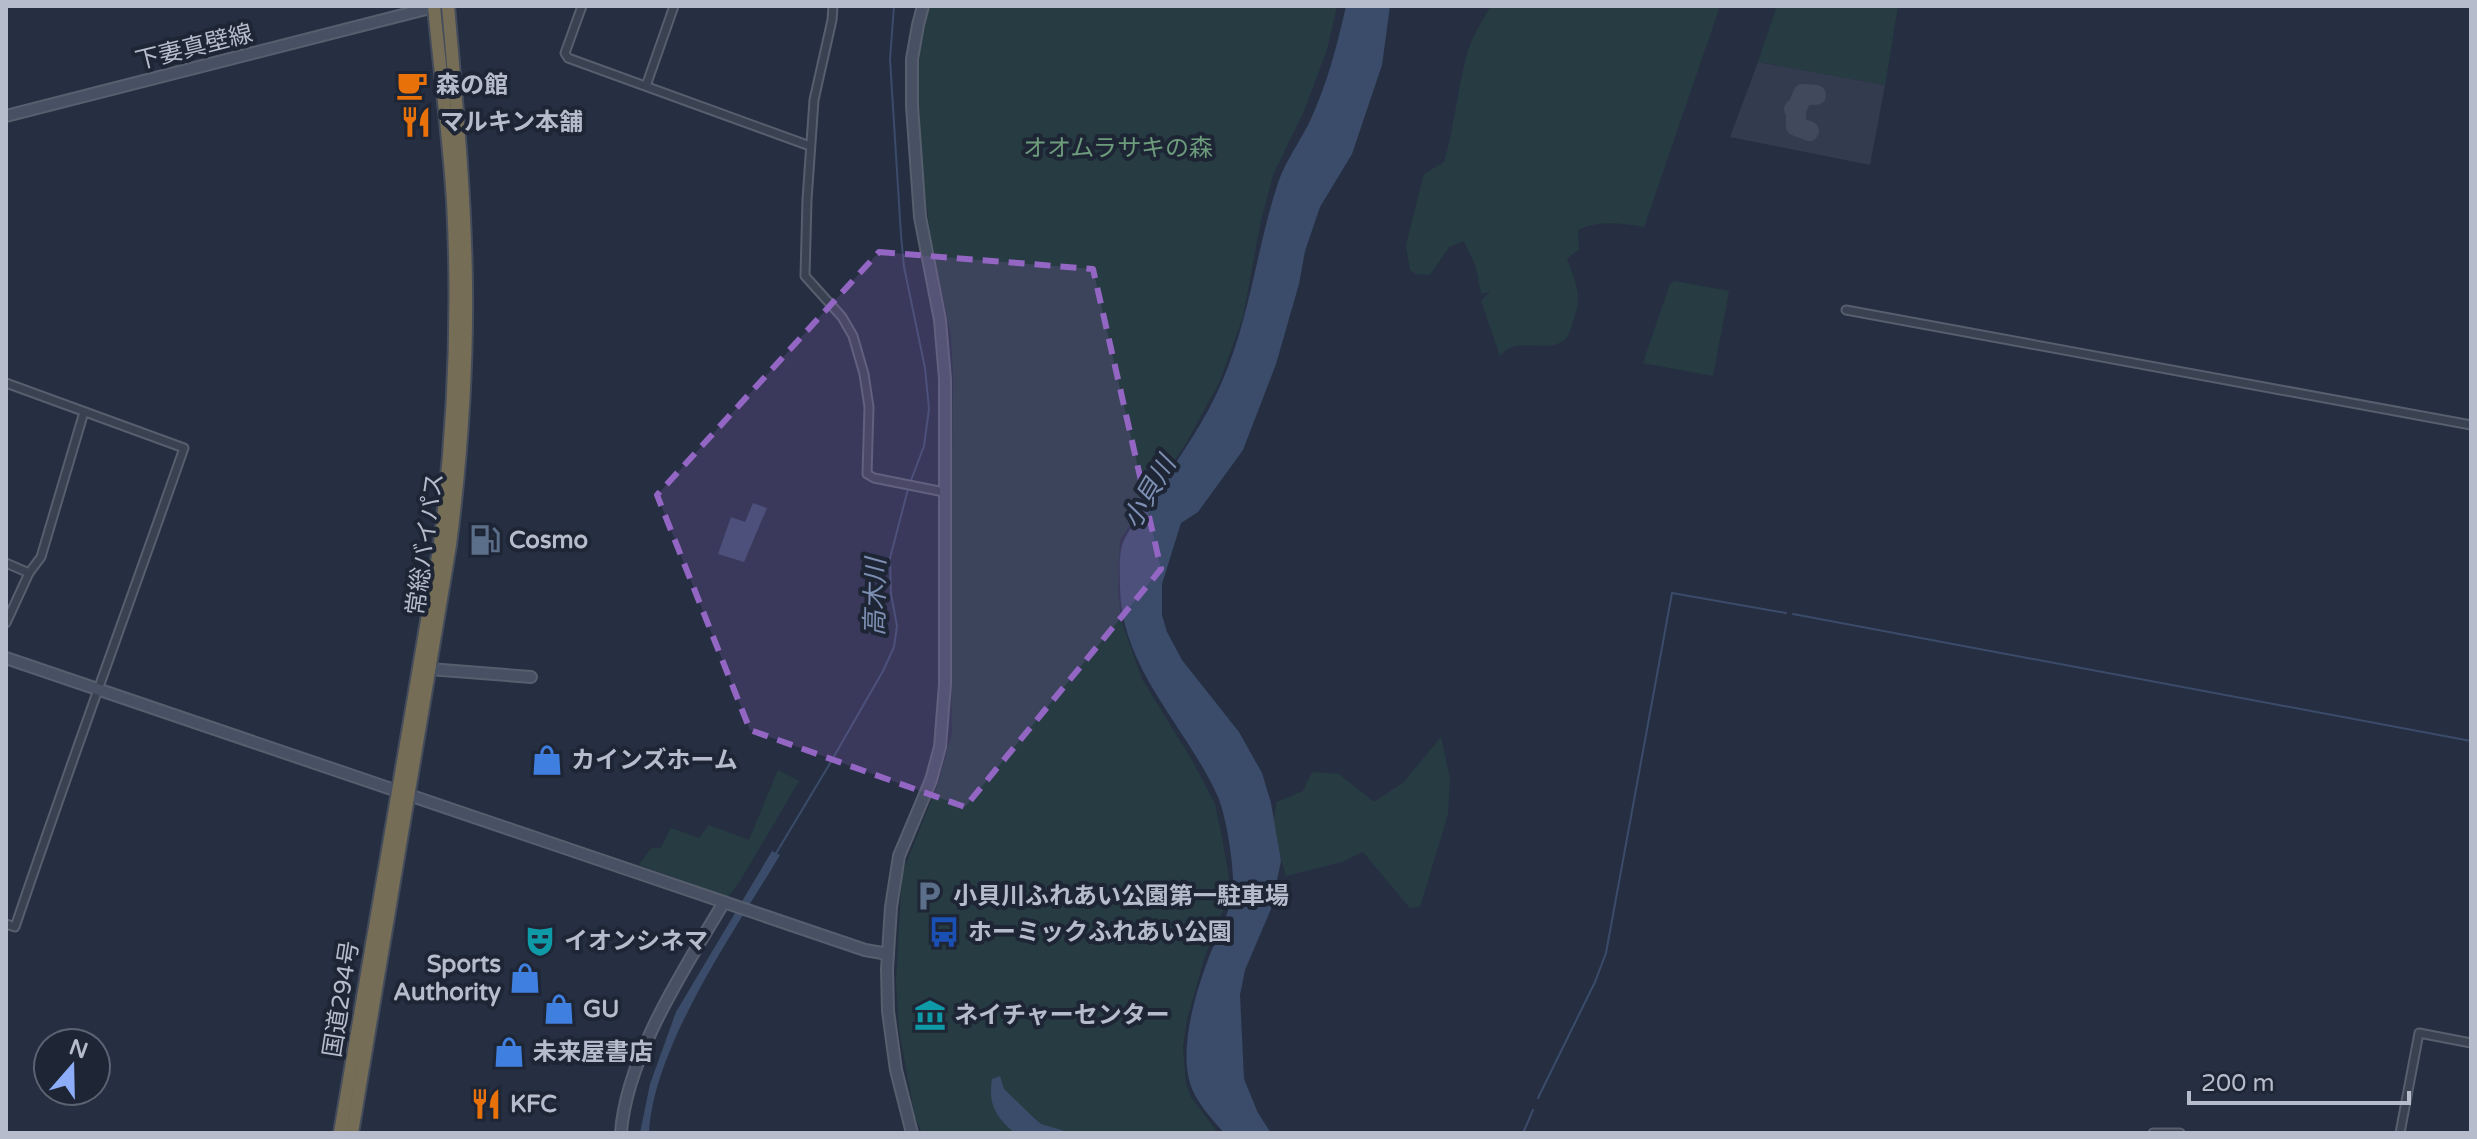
<svg xmlns="http://www.w3.org/2000/svg" width="2477" height="1139" font-family="'Varela Round','Noto Sans JP',sans-serif">
<rect width="100%" height="100%" fill="#252f41"/>
<polygon fill="#333c4e" points="1758,62 1885,85 1870,165 1730,137"/>
<g fill="#273c42">
<polygon points="930,6 1337,6 1327,50 1303,113 1273,175 1261,220 1243,317 1219,383 1185,445 1120,540 1118,588 1121,620 1142,679 1193,762 1215,804 1223,843 1229,878 1227,901 1205,956 1187,1019 1183,1047 1186,1084 1191,1097 1218,1133 922,1133 915,1117 899,1030 896,982 902,874 938,784 952,732 950,638 953,376 951,335 931,241 922,165 917,71 921,41"/>
<path d="M1491,6h229l-76,221c-21,-4 -46,-7 -66,3l1,19 -12,10c9,24 16,37 6,62 -2,5 -3,13 -7,17 -14,18 -50,-4 -66,18l-19,-55 9,-9 -9,2 -5,-27 -12,-26 -15,6 -19,28 -14,-1 -6,-4 -4,-25 18,-71 20,-12c11,-36 13,-74 24,-111 4,-15 15,-31 23,-45z"/>
<polygon points="1777,6 1898,6 1885,85 1758,62"/>
<polygon points="1674,281 1729,291 1713,376 1643,363 1670,284"/>
<polygon points="1441,737 1450,778 1448,814 1420,907 1410,908 1363,852 1342,862 1286,876 1272,828 1277,802 1303,791 1312,772 1339,774 1374,802 1404,782"/>
<polygon points="778,770 799,781 740,881 728,897 639,865 651,848 661,848 671,828 699,838 709,825 749,840"/>
</g>
<g fill="#3b4b6a">
<path d="M1346,6h44l-8,59 -30,89 -32,53 -15,44 -6,33 -23,80 -33,86 -45,62 -17,11 -19,61v31l5,17 15,28 57,72 23,41 9,30 10,58 -10,48 -26,61 -5,25 4,84 14,34 13,20h-47c-12,-14 -29,-32 -34,-50 -11,-36 6,-92 19,-126 10,-25 24,-48 24,-76 0,-21 -7,-65 -15,-84 -31,-70 -97,-128 -98,-209 0,-13 -2,-36 4,-48 9,-18 23,-35 34,-51 23,-34 47,-68 63,-105 29,-65 35,-134 57,-201 7,-21 21,-40 31,-60 18,-38 28,-77 37,-117z"/>
<polygon points="753,503 767,508 744,562 718,554 731,517 745,522"/>
<path d="M772,851l8,4c-45,76 -126,189 -131,278h-9l10,-49 26,-72z"/>
<path d="M1000,1076l4,13 30,29 7,6 31,9h-57c-20,-16 -27,-30 -23,-54z"/>
</g>
<g fill="none" stroke-linecap="round" stroke-linejoin="round">
<g stroke="#3b4b6a" stroke-width="2">
<polyline points="894,6 890,59 901,235 904,267 925,368 929,409 924,446 910,483"/>
<polyline points="1793,614 2471,741"/>
<polyline points="775,855 829,765 883,671 894,647 897,626 891,594 890,558 908,489"/>
<polyline points="1538,1098 1595,982 1606,953 1672,593 1786,613"/>
<polyline points="1523,1133 1533,1110"/>
</g>
<polyline stroke="#404a5c" stroke-width="20" points="1809,131 1796,126 1796,113 1794,109 1797,108 1803,94 1816,95"/>
<defs>
<g id="street">
<polyline points="582,6 565,53 568,58 810,146"/>
<polyline points="833,6 832,20 814,100 807,200 805,276 842,317 853,336 864,374 869,407 867,474 874,478 944,492"/>
<polyline points="646,86 674,6"/>
<polyline points="1846,310 2471,425"/>
<path d="M6,383l178,65c-56,160 -115,319 -169,479l-9,-3"/>
<polyline points="6,563 29,573"/>
<polyline points="6,623 29,573 41,557 84,412"/>
<polyline points="2153,1133 2180,1133"/>
<polyline points="2400,1133 2419,1033 2471,1043"/>
</g>
<g id="secondary">
<polyline points="6,116 438,6"/>
<polyline points="6,658 865,950 888,954"/>
<polyline points="429,669 531,677"/>
<path d="M621,1133c5,-76 64,-165 103,-231"/>
<polyline points="912,1133 896,1070 888,1011 887,969 891,907 899,856 931,780 940,747 945,684 945,379 940,320 920,217 912,106 912,59 918,25 923,6"/>
</g>
<g id="highway">
<path d="M340,1133l100,-589c14,-114 19,-228 13,-343 -4,-65 -13,-130 -19,-195"/>
<path d="M352,1133l98,-588c11,-86 17,-173 16,-260 -1,-93 -10,-186 -18,-279"/>
</g>
</defs>
<use href="#street" stroke="#575f6e" stroke-width="11"/>
<use href="#secondary" stroke="#575f6e" stroke-width="14"/>
<use href="#highway" stroke="#444c5b" stroke-width="16"/>
<use href="#street" stroke="#3a4150" stroke-width="7"/>
<use href="#secondary" stroke="#485063" stroke-width="10"/>
<use href="#highway" stroke="#766d57" stroke-width="12"/>
</g>
<path fill="#9366c4" fill-opacity="0.2" stroke="#9366c4" stroke-width="6" stroke-dasharray="16 10" stroke-linejoin="round" d="M879,252l214,17 68,300 -196,238 -215,-77 -93,-235z"/>
<defs>
<symbol id="cafe-bare" viewBox="-9 -9 18 18"><path d="M-5.5-4.5H6V0H3Q3 3.5 0 3.5H-2.5Q-5.5 3.5-5.5 0ZM3-3.2v2h1.7v-2ZM-6 4.5H4V6H-6Z" fill="#e8710a" stroke="#1e2636" stroke-width="2.5" paint-order="stroke"/></symbol>
<symbol id="restaurant-bare" viewBox="-9 -9 18 18"><path d="M-5-6h1v4h1v-4h1v4h1v-4h1v5L-1.5 .5V6h-2V.5L-5-1ZM5-6V6H3V1.5H1.5Q1.5-4 5-6Z" fill="#e8710a" stroke="#1e2636" stroke-width="2.5" paint-order="stroke"/></symbol>
<symbol id="fuel-bare" viewBox="-9 -9 18 18"><path d="M-5.5-6h7V0h2V4h1.3V-2.5L3-4.5l.8-.8L6-3V5H2.5V1h-1V6h-7ZM-4.2-4.7v3.2H.2V-4.7Z" fill="#5c6f8a" stroke="#1e2636" stroke-width="2.5" paint-order="stroke"/></symbol>
<symbol id="shop-bare" viewBox="-9 -9 18 18"><path d="M-5-2.5h2.3a2.7 3.5 0 0 1 5.4 0H5L5.5 6h-11ZM-1.5-2.5h3a1.5 2.3 0 0 0-3 0Z" fill="#3f7fe0" stroke="#1e2636" stroke-width="2.5" paint-order="stroke"/></symbol>
<symbol id="parking-bare" viewBox="-9 -9 18 18"><path d="M-3.5-5.5H1a3.5 3.5 0 0 1 0 7H-1V5.5H-3.5ZM-1-3.4V-.6H.8a1.4 1.4 0 0 0 0-2.8Z" fill="#5c6f8a" stroke="#1e2636" stroke-width="2.5" paint-order="stroke"/></symbol>
<symbol id="bus-bare" viewBox="-9 -9 18 18"><path d="M-5-6H5V4H4V6H2V4H-2V6H-4V4H-5ZM-3.5-4V0h7V-4ZM-3.5 1.2v1.5H-2V1.2ZM2 1.2v1.5H3.5V1.2Z" fill="#1a4fb4" stroke="#1e2636" stroke-width="2.5" paint-order="stroke"/></symbol>
<symbol id="theatre-bare" viewBox="-9 -9 18 18"><path d="M-5-5.5Q0-4 5-5.5V0Q5 5 0 6Q-5 5-5 0ZM-3.3-2.5H-1v1.5H-3.3ZM1-2.5H3.3v1.5H1ZM-2.8 1Q0 5.5 2.8 1Z" fill="#0f9aa8" stroke="#1e2636" stroke-width="2.5" paint-order="stroke"/></symbol>
<symbol id="museum-bare" viewBox="-9 -9 18 18"><path d="M0-6L6-3V-2H-6V-3ZM-5-1h2V3h-2ZM-1-1h2V3h-2ZM3-1h2V3H3ZM-6 4H6V6H-6Z" fill="#0f9aa8" stroke="#1e2636" stroke-width="2.5" paint-order="stroke"/></symbol>
</defs>
<g fill-rule="evenodd">
<use href="#cafe-bare" x="390" y="63" width="44" height="44"/>
<use href="#restaurant-bare" x="394" y="100" width="44" height="44"/>
<use href="#fuel-bare" x="463" y="518" width="44" height="44"/>
<use href="#shop-bare" x="525" y="738" width="44" height="44"/>
<use href="#parking-bare" x="907" y="874" width="44" height="44"/>
<use href="#bus-bare" x="922" y="910" width="44" height="44"/>
<use href="#theatre-bare" x="518" y="919" width="44" height="44"/>
<use href="#shop-bare" x="503" y="956" width="44" height="44"/>
<use href="#shop-bare" x="537" y="987" width="44" height="44"/>
<use href="#museum-bare" x="908" y="993" width="44" height="44"/>
<use href="#shop-bare" x="487" y="1030" width="44" height="44"/>
<use href="#restaurant-bare" x="464" y="1082" width="44" height="44"/>
</g>
<g text-anchor="middle" stroke-width="8" stroke-linejoin="round" paint-order="stroke">
<g font-size="24" fill="#b6bccb" stroke="#1e2636">
<text transform="translate(194 47) rotate(-14)" y="8">下妻真壁線</text>
<text transform="translate(425 544) rotate(-82)" y="8">常総バイパス</text>
<text transform="translate(341 999) rotate(-81)" y="8">国道294号</text>
</g>
<g font-size="24" font-weight="bold" fill="#b6bccb" stroke="#1e2636" text-anchor="start">
<text x="436" y="93">森の館</text>
<text x="440" y="130">マルキン本舗</text>
<text x="509" y="548">Cosmo</text>
<text x="571" y="768">カインズホーム</text>
<text x="953" y="904">小貝川ふれあい公園第一駐車場</text>
<text x="968" y="940">ホーミックふれあい公園</text>
<text x="564" y="949">イオンシネマ</text>
<text x="501" y="972" text-anchor="end">Sports<tspan x="501" dy="28">Authority</tspan></text>
<text x="583" y="1017">GU</text>
<text x="954" y="1023">ネイチャーセンター</text>
<text x="533" y="1060">未来屋書店</text>
<text x="510" y="1112">KFC</text>
</g>
<g font-size="24" fill="#6d9c7c" stroke="#1e2636">
<text x="1118" y="156">オオムラサキの森</text>
</g>
<g font-size="26" font-style="italic" fill="#7d8fb2" stroke="#1e2636">
<text transform="translate(1149 492) rotate(-60)" y="9">小貝川</text>
<text transform="translate(875 597) rotate(-89)" y="9">高木川</text>
</g>
</g>
<rect width="2477" height="1139" fill="none" stroke="#b6bccb" stroke-width="16"/>
<g transform="translate(72 1067) rotate(20)"><circle r="38" fill="#1e2636" stroke="#5b6272" stroke-width="2"/>
<path d="M0-6L14 30L0 20L-14 30Z" fill="#8dadf9"/>
<text y="-12" font-size="22" font-weight="bold" text-anchor="middle" fill="#b6bccb">N</text>
</g>
<path d="M2189 1091v12h220v-12" fill="none" stroke="#b6bccb" stroke-width="4"/>
<text x="2201" y="1091" font-size="24" fill="#b6bccb" stroke="#1e2636" stroke-width="6" paint-order="stroke">200 m</text>
</svg>
